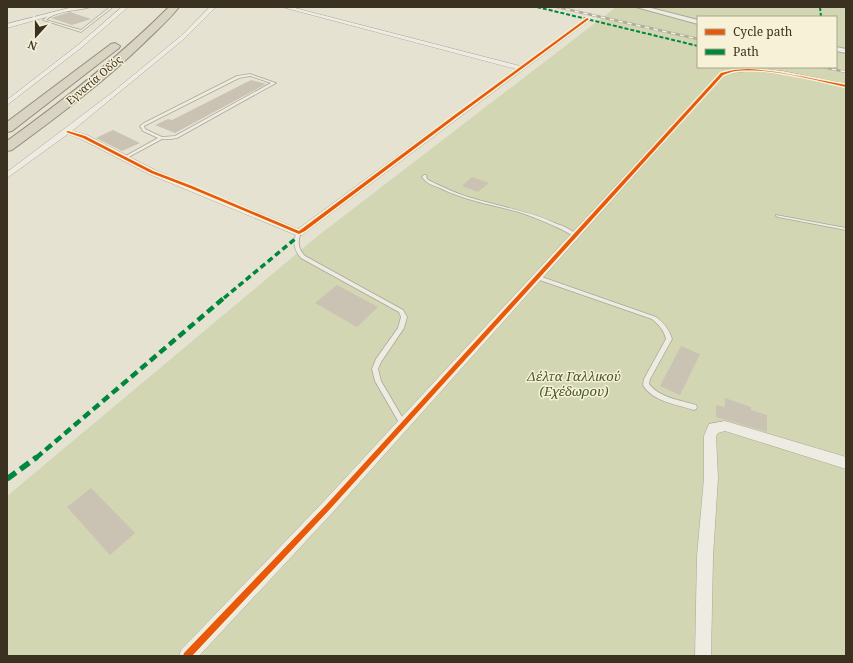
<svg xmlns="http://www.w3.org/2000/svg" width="853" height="663" font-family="'Noto Serif',serif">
<rect width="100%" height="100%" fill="#e6e2d1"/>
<path fill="#d2d6b3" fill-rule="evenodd" d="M616,7h230v649h-839v-160l312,-261zM698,17h138v50h-138z"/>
<g fill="#cac2b2">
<polygon points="70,12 91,19 72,25 51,18"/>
<polygon points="251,80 266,84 175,133 155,125 168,119 172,120"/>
<polygon points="113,130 140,143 122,151 96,138"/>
<polygon points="472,177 489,183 478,192 462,186"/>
<polygon points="337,285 378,307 357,327 315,303"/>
<polygon points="681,346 700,354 680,395 660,386"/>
<polygon points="725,398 751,407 751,410 767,415 767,432 716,417 716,405 725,407"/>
<polygon points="91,488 135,533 110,555 67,507"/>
</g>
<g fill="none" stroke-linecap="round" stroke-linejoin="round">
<defs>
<g id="service">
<path d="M85,7h5c-14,5 -32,2 -44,13l35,10 29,-23h3l-32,25 -38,-12c10,-10 28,-11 42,-13z"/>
<path d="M250,74l26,9 -99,55 -6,1h-9l-37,20 -3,-1 36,-20 -15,-7 -3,-5 4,-3 93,-47zM250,76l21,7 -96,53 -13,1 -17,-8 -1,-3 95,-48z"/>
<path d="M424,175h2l1,1 -1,1 2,3c13,6 27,13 40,17 30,9 61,14 89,27 7,2 14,6 19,10l-2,1h-2c-16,-9 -33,-16 -50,-22 -28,-8 -56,-12 -82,-25 -8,-3 -13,-4 -18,-11z"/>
<polygon points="776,215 846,228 846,230 778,217 776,216"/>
<path d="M297,232h4v1c-4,9 -3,16 4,23l98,54 4,7 -3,11 -23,34 -3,7 3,12 24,41 1,2 -1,2 -2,1 -2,-1 -26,-45 -3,-12 4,-10 22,-31 3,-11 -2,-5 -98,-54c-7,-8 -9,-16 -4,-26z"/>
<path d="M536,275l120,42c8,6 13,12 16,22l-22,40 -1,5c11,14 31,16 47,21l1,2 -1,2 -2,1c-18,-6 -41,-8 -51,-25l1,-6 22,-40c-2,-9 -7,-14 -14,-20l-118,-41v-1z"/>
</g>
<g id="minor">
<polygon points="73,7 82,7 7,28 7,24"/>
<polygon points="122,7 128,7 82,47 7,105 7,100 78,45"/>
<polygon points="210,7 216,7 185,38 72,131 87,135 155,170 298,229 516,69 282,7 291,7 520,66 586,18 591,19 302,235 296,235 149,174 81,139 68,134 7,178 7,172 113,92 181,36"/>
<path d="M748,68l34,3 64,13v4c-37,-7 -85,-24 -122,-13l-390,436 -135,145h-20l2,-6 143,-149 396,-428 14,-4z"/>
<polygon points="725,421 846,457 846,469 725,431 718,433 716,436 718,478 713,556 711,656 695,656 697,556 704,478 704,436 709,424"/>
</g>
<g id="tertiary">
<polygon points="636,7 647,7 698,20 698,24"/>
<polygon points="836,47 846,49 846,53 836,51"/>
</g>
<g id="motorway">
<path d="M169,7h10c-10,13 -23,24 -34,35 -41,40 -87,74 -133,108l-5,1v-10c57,-41 112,-84 162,-134z"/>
<polygon points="115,43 120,46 119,48 12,131 7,132 7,122 111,44"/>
</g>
</defs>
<use href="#service" stroke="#aca799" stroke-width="1.5"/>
<use href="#minor" stroke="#aca799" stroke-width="1"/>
<use href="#tertiary" stroke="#aca799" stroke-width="2"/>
<use href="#motorway" stroke="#918c80" stroke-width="2"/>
<use href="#service" fill="#eeece2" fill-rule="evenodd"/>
<use href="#minor" fill="#eeece2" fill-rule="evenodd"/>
<use href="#tertiary" fill="#eeece2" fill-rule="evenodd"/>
<use href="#motorway" fill="#d9d3c1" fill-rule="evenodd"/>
<defs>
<g id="rail">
<polyline points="557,7 698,39"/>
<polyline points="823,67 846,72"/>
</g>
</defs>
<use href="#rail" stroke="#aeaba1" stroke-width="2.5"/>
<use href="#rail" stroke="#f6f1d7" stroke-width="1.5" stroke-dasharray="4.5" stroke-linecap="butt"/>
<g stroke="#00873e" stroke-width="2" stroke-dasharray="4 2" stroke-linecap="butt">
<polyline points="537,7 698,46"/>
<polyline points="820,7 821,17"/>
</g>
<polyline stroke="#00873e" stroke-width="3.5" stroke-dasharray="6 3.5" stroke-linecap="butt" points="224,298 295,239"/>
<polyline stroke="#00873e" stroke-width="4.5" stroke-dasharray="8 4.5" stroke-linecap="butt" points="36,458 225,297"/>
<polyline stroke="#00873e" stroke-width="5.5" stroke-dasharray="11 5.5" stroke-linecap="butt" points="7,479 37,457"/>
<defs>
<g id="cycleway">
<polygon points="587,18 589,19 458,116 305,231 299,234 190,188 151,173 83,138 66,132 68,131 85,136 153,171 192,186 299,231 456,114"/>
<path d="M748,69c33,2 65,10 98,16v2c-33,-7 -77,-20 -111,-16 -4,1 -8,2 -12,4l-392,433 -139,148h-9l1,-3 143,-149 394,-431 13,-3z"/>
</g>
</defs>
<use href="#cycleway" stroke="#f6f1d7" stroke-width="3"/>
<use href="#cycleway" fill="#e8590c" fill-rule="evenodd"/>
</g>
<g text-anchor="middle" stroke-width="3" stroke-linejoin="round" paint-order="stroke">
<g font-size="11" fill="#3b3120" stroke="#f6f1d7">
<text transform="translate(94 80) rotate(-40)" y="4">Εγνατία Οδός</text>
</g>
<g font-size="13" font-style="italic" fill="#455827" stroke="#f6f1d7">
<text x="574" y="381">Δέλτα Γαλλικού<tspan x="574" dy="15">(Εχέδωρου)</tspan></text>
</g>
</g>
<rect width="853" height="663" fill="none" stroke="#3b3120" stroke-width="16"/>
<rect x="697" y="16" width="140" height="52" fill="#f6f1d7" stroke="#aba48e"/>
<rect x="705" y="29" width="20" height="6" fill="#e8590c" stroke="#aba48e"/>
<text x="733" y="36" font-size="12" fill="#3b3120">Cycle path</text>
<rect x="705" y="49" width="20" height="6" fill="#00873e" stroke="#aba48e"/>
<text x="733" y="56" font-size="12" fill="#3b3120">Path</text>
<g transform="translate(36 36) rotate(201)" stroke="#f6f1d7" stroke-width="3" paint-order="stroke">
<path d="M0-3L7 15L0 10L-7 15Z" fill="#3b3120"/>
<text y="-6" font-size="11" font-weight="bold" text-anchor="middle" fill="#3b3120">N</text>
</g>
</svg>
